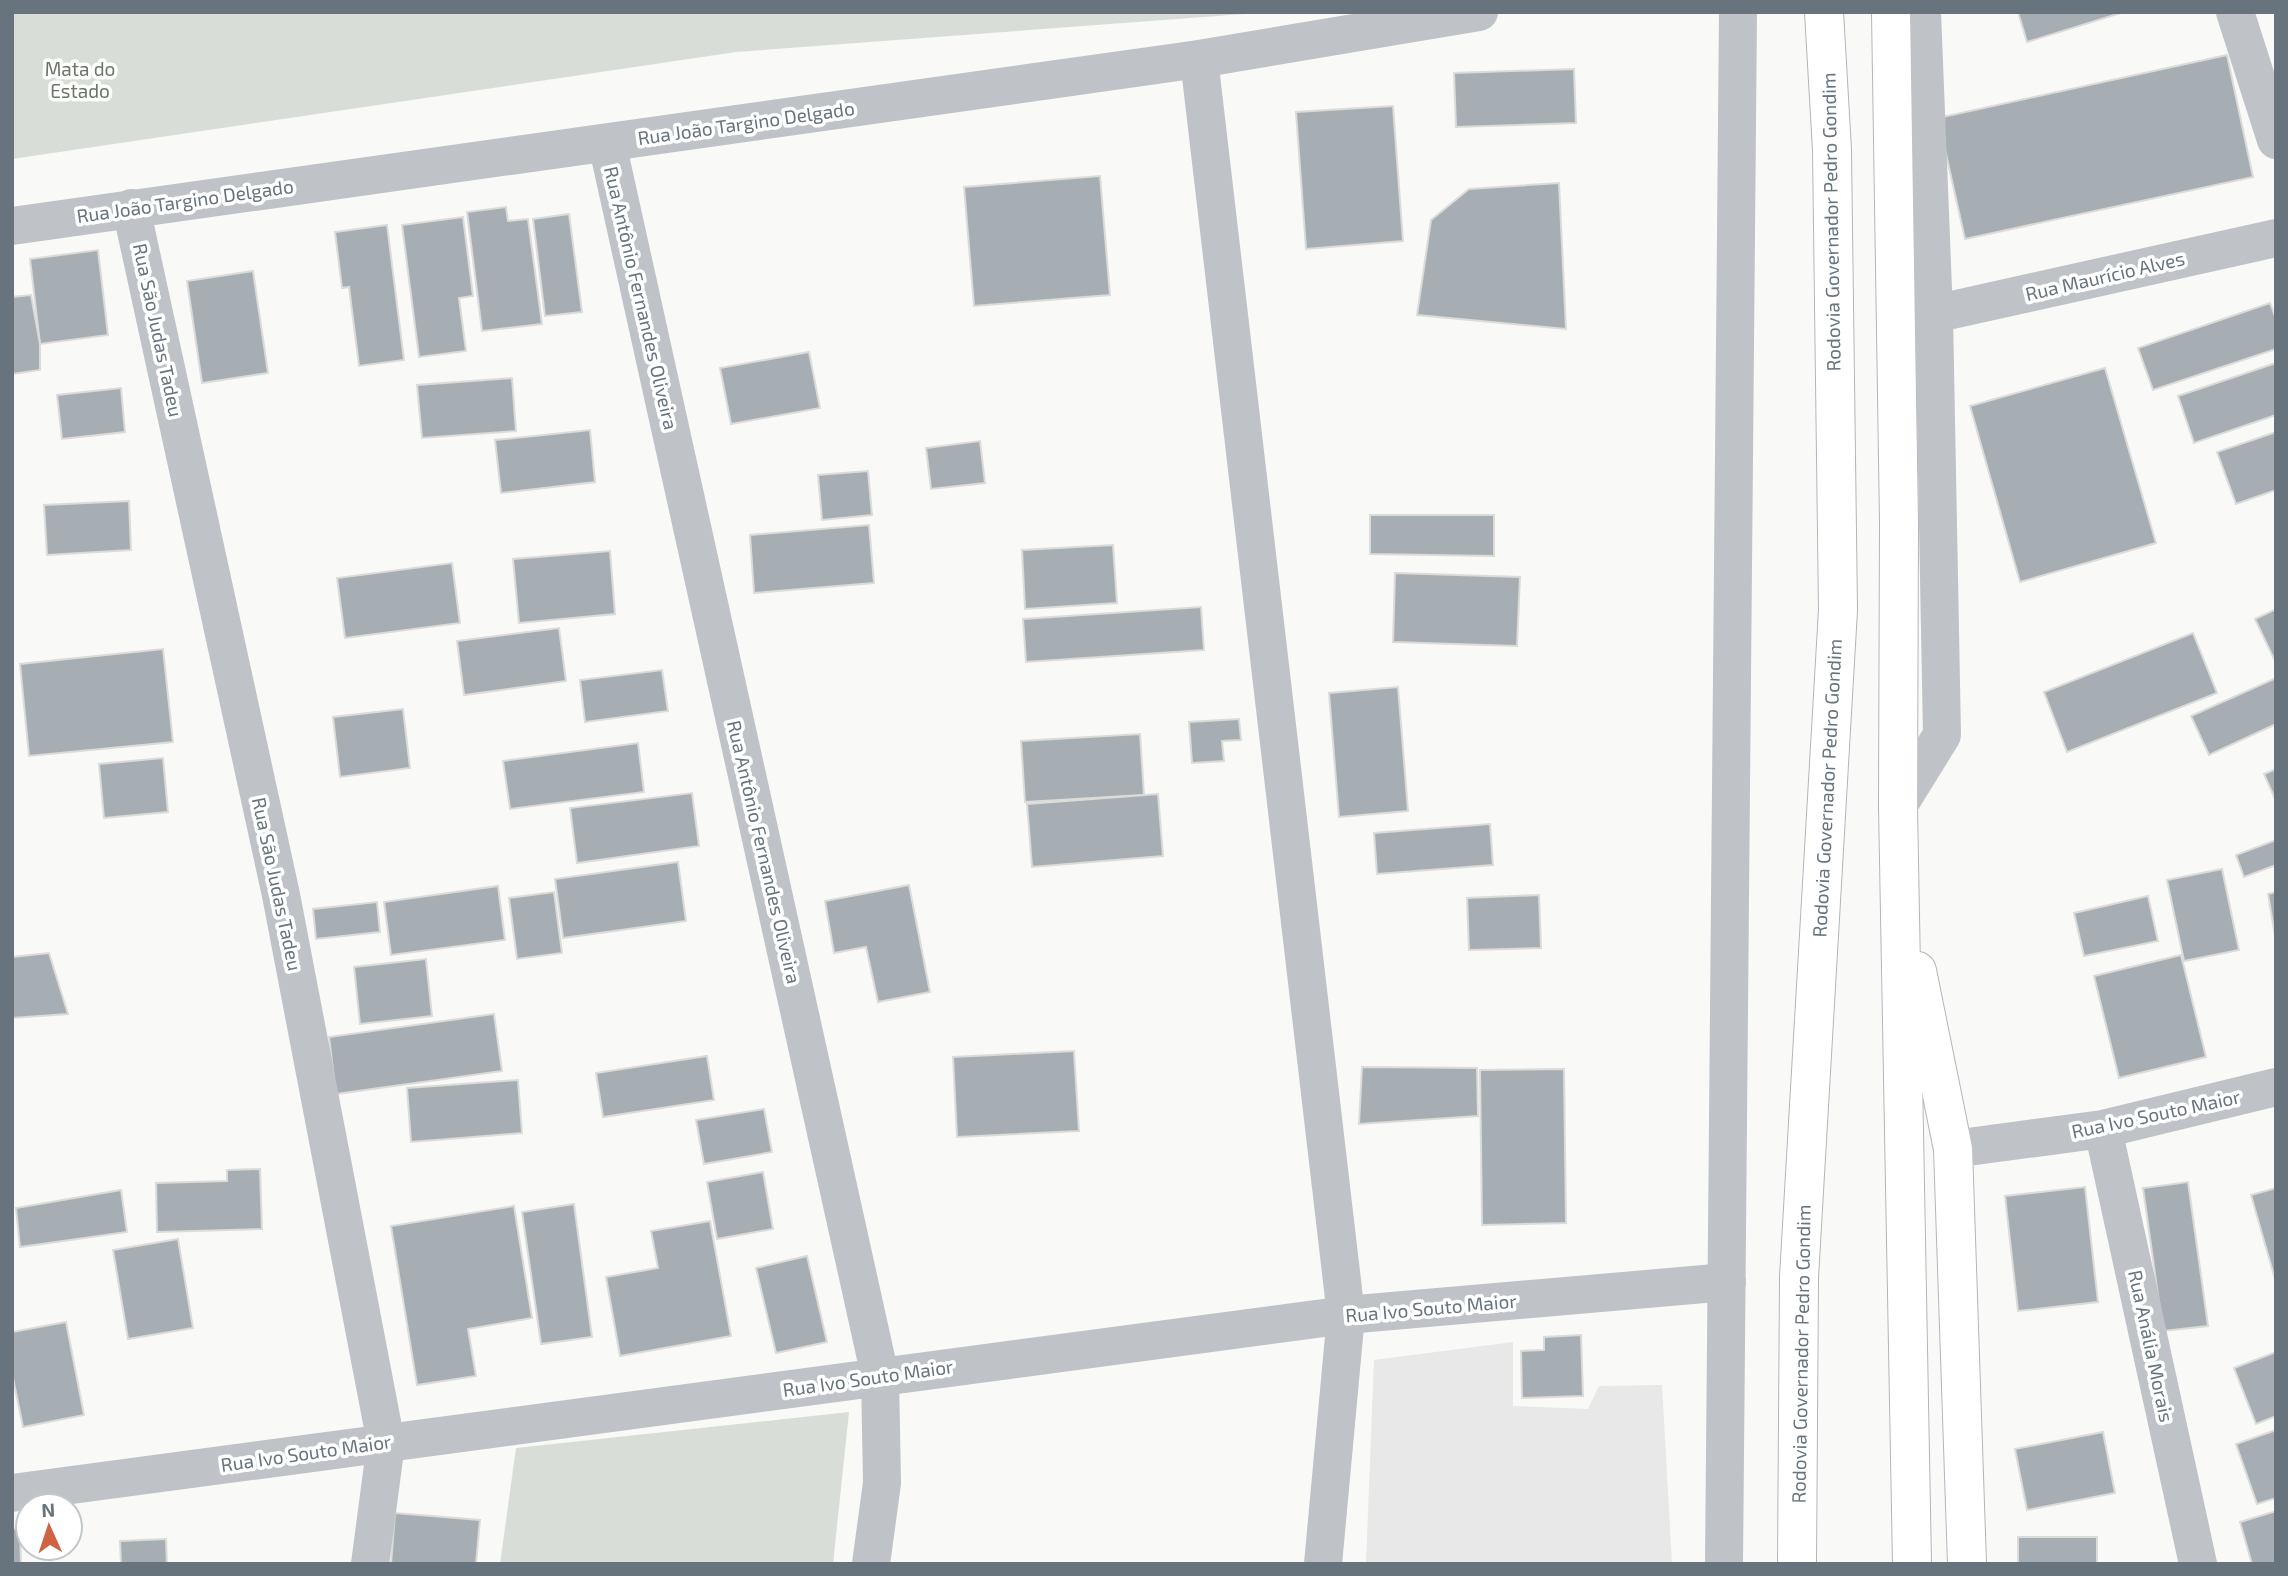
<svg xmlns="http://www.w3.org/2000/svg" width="2288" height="1576" font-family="'Exo 2',sans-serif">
<rect width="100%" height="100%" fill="#f9f9f7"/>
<polygon fill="#e7e8e7" points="1513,1342 1513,1406 1588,1409 1599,1386 1662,1385 1672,1564 1366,1564 1374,1360"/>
<g fill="#d9ddd7">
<polygon points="12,12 1271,12 736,52 12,159"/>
<polygon points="849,1412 833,1564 500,1564 516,1448"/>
</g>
<g fill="#a7aeb3" stroke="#dbdbd9" stroke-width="2">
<polygon points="2018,12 2124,12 2027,42"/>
<polygon points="2227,55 2253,177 1965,239 1938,118"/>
<polygon points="1574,69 1576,123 1456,127 1454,73"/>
<polygon points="1393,106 1403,241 1306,249 1296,112"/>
<polygon points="1100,176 1110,295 974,306 964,187"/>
<polygon points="1559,183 1566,329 1417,315 1431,220 1469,189"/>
<polygon points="506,207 508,221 528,219 542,324 482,331 467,212"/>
<polygon points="569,214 582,312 545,316 533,219"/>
<polygon points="463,217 473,296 459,298 466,351 419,357 402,225"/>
<polygon points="387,225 404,360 359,366 349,287 342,288 335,232"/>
<polygon points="98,250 108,335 40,344 30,259"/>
<polygon points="253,271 268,373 202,383 187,281"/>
<polygon points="31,295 40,344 40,370 12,374 12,297"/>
<polygon points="2270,303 2276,319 2276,349 2153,390 2138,348"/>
<polygon points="809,352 820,408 731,424 720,368"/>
<polygon points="2276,363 2276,415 2194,443 2178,396"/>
<polygon points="2105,368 2156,543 2020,582 1970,406"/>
<polygon points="512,378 516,431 422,438 417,385"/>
<polygon points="121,388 125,432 62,439 57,395"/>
<polygon points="590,430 595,482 501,493 495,440"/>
<polygon points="2276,432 2276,490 2236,504 2217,452"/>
<polygon points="980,441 985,483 931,489 926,448"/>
<polygon points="868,471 872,515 822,520 818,475"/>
<polygon points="129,501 131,550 47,555 44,505"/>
<polygon points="1370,515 1494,515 1494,556 1370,554"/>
<polygon points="869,525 874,583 754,593 750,535"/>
<polygon points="1113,545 1117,603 1025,609 1022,550"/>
<polygon points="610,551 615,614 519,623 513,559"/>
<polygon points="452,563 460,623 345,638 337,578"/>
<polygon points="1395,573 1520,577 1517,646 1393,642"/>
<polygon points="1201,607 1204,650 1026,662 1023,619"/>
<polygon points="2276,609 2276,658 2274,659 2255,619"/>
<polygon points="559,628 566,681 464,695 457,641"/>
<polygon points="2193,633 2217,693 2067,752 2044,692"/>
<polygon points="163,649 173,742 29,756 20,664"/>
<polygon points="662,670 668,711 585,722 580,680"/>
<polygon points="2276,678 2276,724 2209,755 2191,716"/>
<polygon points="1398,687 1408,811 1339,817 1329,693"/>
<polygon points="403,709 410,768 340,777 333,717"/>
<polygon points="1239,719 1241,740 1222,741 1224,761 1192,763 1189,722"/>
<polygon points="1140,734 1144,795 1025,802 1021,741"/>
<polygon points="638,743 644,792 510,809 503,761"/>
<polygon points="163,758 168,812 104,818 99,764"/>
<polygon points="2276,769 2276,801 2264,774"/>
<polygon points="692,793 699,846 577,863 570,808"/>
<polygon points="1158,794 1163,856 1032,867 1027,804"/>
<polygon points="1490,824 1493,865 1377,874 1374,833"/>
<polygon points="2276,840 2276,865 2244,877 2236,855"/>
<polygon points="678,862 686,921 563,938 555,879"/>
<polygon points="2222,869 2239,950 2184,961 2167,880"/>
<polygon points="909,885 930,992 878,1002 866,947 834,953 825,901"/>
<polygon points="498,886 505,940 391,955 384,902"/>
<polygon points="554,892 562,953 517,959 509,898"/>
<polygon points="2276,892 2276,942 2268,894"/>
<polygon points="1539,895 1541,948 1469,950 1467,898"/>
<polygon points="2148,896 2158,941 2084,956 2074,913"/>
<polygon points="377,902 380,932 316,939 313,909"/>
<polygon points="49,953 68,1014 12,1018 12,957"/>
<polygon points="2181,955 2206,1057 2119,1078 2094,976"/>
<polygon points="426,959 432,1016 360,1024 354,967"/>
<polygon points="494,1014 502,1071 336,1094 329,1037"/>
<polygon points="1074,1051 1079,1131 957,1137 953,1057"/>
<polygon points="707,1056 714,1100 603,1117 596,1073"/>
<polygon points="1362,1067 1477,1068 1478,1116 1359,1124"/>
<polygon points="1564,1069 1566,1223 1482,1225 1480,1070"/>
<polygon points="518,1080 522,1133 411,1142 407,1088"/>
<polygon points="764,1109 772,1152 704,1164 696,1120"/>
<polygon points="260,1169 262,1229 157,1232 156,1183 227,1181 227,1170"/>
<polygon points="763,1172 773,1229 717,1239 707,1182"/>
<polygon points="2188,1182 2208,1326 2163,1331 2143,1188"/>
<polygon points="2085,1187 2098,1302 2018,1311 2005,1196"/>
<polygon points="2276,1188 2276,1279 2275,1279 2251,1195"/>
<polygon points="121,1190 127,1232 20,1247 16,1208"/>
<polygon points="574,1204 592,1337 541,1344 522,1212"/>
<polygon points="514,1206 532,1318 468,1329 476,1376 417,1385 391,1226"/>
<polygon points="710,1221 731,1336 620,1356 606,1277 658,1268 651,1231"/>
<polygon points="178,1239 193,1328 128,1339 113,1250"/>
<polygon points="807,1256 827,1342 776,1353 756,1268"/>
<polygon points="66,1322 84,1415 23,1427 12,1373 12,1332"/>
<polygon points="1581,1335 1583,1396 1522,1398 1521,1351 1544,1350 1544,1337"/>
<polygon points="2276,1352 2276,1416 2256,1424 2234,1368"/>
<polygon points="2276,1430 2276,1498 2257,1504 2236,1444"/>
<polygon points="2103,1432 2115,1493 2027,1510 2015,1449"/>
<polygon points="2276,1511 2276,1564 2252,1564 2240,1522"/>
<polygon points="395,1513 480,1520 476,1564 391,1564"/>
<polygon points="12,1529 20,1529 21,1564 12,1564"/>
<rect x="2018" y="1537" width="79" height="27"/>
<polygon points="166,1539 167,1564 121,1564 120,1541"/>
</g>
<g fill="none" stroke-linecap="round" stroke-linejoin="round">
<defs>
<g id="highway">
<polyline points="1891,12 1899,522 1898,806 1912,1564"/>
<polyline points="1917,971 1953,1149 1967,1564"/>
<polyline points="1797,1564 1799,1277 1838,610 1832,150 1824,12"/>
</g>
</defs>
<use href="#highway" stroke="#b3b6b9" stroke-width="40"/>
<g stroke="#bfc2c6" stroke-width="38">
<polyline points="2235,12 2276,140"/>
<polyline points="1199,59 1346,1315 1323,1564"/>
<polyline points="607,143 880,1376 882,1483 871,1564"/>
<polyline points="131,208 281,895 386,1443 370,1564"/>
<polyline points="12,226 1199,59 1479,12"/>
<polyline points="1934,314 2276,238"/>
<polyline points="1898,806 1942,735 1934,314 1922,12"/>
<polyline points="2103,1129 2198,1564"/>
<polyline points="1953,1149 2103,1129 2276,1087"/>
<polyline points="12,1493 1346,1315 1727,1282"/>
<polyline points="1724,1564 1738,12"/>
</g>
<use href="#highway" stroke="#fff" stroke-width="38"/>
</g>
<g text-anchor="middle" stroke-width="7" stroke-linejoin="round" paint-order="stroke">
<g font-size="19" fill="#697766" stroke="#fff">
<text x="80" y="76">Mata do<tspan x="80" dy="22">Estado</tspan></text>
</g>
<g font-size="19" fill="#67747e" stroke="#fff">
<text transform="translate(746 123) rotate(-8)" y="7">Rua João Targino Delgado</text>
<text transform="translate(185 201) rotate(-8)" y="7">Rua João Targino Delgado</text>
<text transform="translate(1831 222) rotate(-91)" y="7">Rodovia Governador Pedro Gondim</text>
<text transform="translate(2105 276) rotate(-13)" y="7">Rua Maurício Alves</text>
<text transform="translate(641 298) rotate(77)" y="7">Rua Antônio Fernandes Oliveira</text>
<text transform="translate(158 330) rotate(78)" y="7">Rua São Judas Tadeu</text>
<text transform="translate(1827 788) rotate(-87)" y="7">Rodovia Governador Pedro Gondim</text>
<text transform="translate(764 852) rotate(77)" y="7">Rua Antônio Fernandes Oliveira</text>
<text transform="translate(277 884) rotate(78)" y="7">Rua São Judas Tadeu</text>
<text transform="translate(2156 1114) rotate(-12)" y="7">Rua Ivo Souto Maior</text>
<text transform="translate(1431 1308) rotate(-5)" y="7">Rua Ivo Souto Maior</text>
<text transform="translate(2151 1346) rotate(78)" y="7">Rua Anália Morais</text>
<text transform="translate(1801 1354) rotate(-89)" y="7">Rodovia Governador Pedro Gondim</text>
<text transform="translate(868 1378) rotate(-8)" y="7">Rua Ivo Souto Maior</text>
<text transform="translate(306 1453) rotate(-8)" y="7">Rua Ivo Souto Maior</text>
</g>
</g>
<rect width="2288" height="1576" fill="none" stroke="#67747e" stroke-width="28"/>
<g transform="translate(49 1527) rotate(357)"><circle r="33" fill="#ffffff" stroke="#c2c7cb" stroke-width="2"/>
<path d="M0-5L12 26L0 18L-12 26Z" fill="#ce6443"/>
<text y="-10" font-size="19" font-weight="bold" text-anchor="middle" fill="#67747e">N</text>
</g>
</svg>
